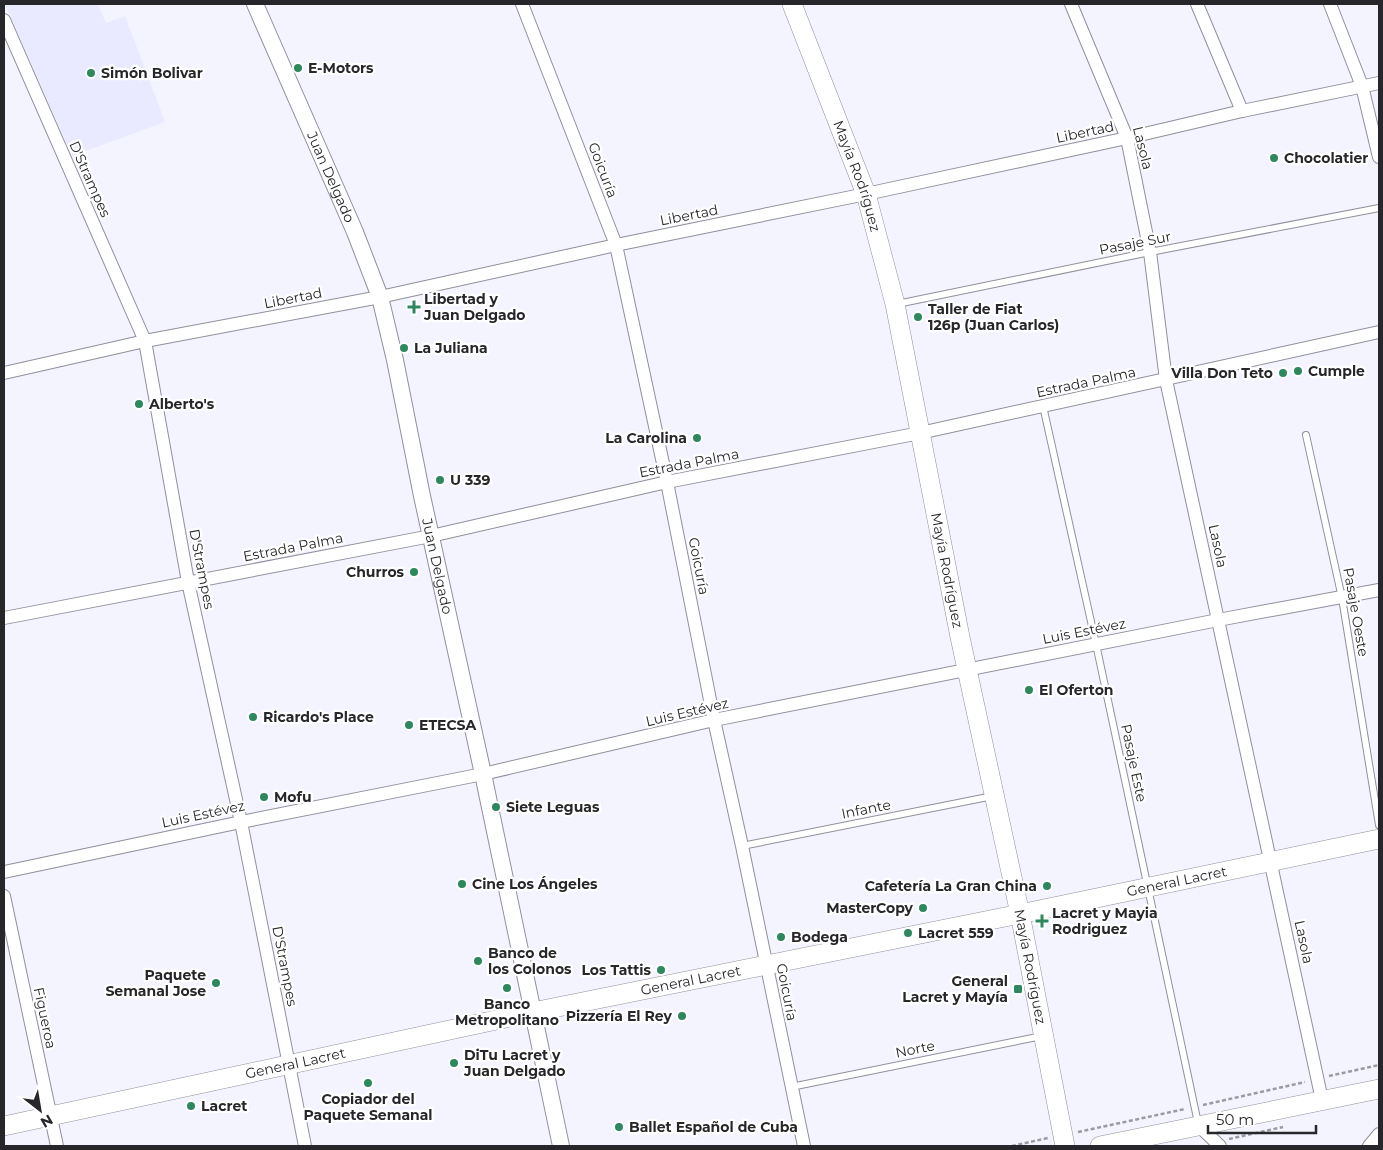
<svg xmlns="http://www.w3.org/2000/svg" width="1383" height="1150" font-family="Montserrat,sans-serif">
<rect width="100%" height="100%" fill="#f3f4ff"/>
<polygon fill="#e9eaff" points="5,4 98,4 106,23 125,16 165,122 72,156"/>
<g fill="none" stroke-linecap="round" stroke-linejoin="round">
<defs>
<g id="service">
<polyline points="897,304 1150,252 1379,208"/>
<polyline points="1043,406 1096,644 1198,1123"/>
<polyline points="1306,435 1342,598 1379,825"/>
<polyline points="742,846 993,796"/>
<polyline points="791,1087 1042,1036"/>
</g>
<g id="minor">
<polyline points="522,4 616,245 667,482 714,720 742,846 804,1146"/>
<polyline points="1071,4 1127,138 1150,252 1166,380 1322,1100"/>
<polyline points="1197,4 1242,111"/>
<polyline points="1330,4 1362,86 1379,157"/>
<polyline points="4,20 145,341 188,582 241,822 305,1146"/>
<polyline points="4,373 145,341 380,297 616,245 866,194 1127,138 1242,111 1379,83"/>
<polyline points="4,618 431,536 667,482 920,433 1379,332"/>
<polyline points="4,872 241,822 483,774 714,720 1218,620 1379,590"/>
<polyline points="4,896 57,1146"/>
<polyline points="1199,1126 1220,1146"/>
<polyline points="1369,1146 1379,1134"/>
</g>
<g id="tertiary">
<path id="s1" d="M255,4l100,228 25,65 15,63 27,136 61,278 78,372"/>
</g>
<g id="secondary">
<path id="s2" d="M792,4l74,190 29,110 65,333 60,277 45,232"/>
<path id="s3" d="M4,1126l529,-114 487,-98 359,-75"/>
<polyline points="1100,1146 1379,1089"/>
</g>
</defs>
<use href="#service" stroke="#8f909c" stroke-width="8"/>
<use href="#minor" stroke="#8f909c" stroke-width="14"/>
<use href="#tertiary" stroke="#8f909c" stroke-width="18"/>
<use href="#secondary" stroke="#8f909c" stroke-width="20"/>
<g stroke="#999aa2" stroke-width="2.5" stroke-dasharray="4 2.5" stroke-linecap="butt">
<polyline points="1329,1076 1379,1065"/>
<polyline points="1203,1105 1305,1082"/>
<polyline points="1078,1132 1185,1109"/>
<polyline points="1229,1139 1283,1127"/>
<polyline points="1012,1146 1048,1138"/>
</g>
<use href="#service" stroke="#fff" stroke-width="6"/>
<use href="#minor" stroke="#fff" stroke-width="12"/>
<use href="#tertiary" stroke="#fff" stroke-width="16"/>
<use href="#secondary" stroke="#fff" stroke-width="19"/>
</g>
<g fill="#2e885d" stroke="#fff" stroke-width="2">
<circle cx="298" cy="68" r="5"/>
<circle cx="91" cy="73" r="5"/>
<circle cx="1274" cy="158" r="5"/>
<path d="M411.5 299.5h5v5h5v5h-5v5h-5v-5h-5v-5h5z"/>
<circle cx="918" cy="317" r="5"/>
<circle cx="404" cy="348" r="5"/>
<circle cx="1298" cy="371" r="5"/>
<circle cx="1283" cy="373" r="5"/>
<circle cx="139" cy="404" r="5"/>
<circle cx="697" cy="438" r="5"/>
<circle cx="440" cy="480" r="5"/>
<circle cx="414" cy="572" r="5"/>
<circle cx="1029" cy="690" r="5"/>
<circle cx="253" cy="717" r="5"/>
<circle cx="409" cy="725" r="5"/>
<circle cx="264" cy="797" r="5"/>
<circle cx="496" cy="807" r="5"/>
<circle cx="462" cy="884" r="5"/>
<circle cx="1047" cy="886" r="5"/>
<circle cx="923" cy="908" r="5"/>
<path d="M1039.5 913.5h5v5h5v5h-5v5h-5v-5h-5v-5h5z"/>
<circle cx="908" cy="933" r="5"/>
<circle cx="781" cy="937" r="5"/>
<circle cx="478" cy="961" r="5"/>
<circle cx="661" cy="970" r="5"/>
<circle cx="216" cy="983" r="5"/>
<circle cx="507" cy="988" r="5"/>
<rect x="1013" y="984" width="10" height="10" rx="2.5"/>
<circle cx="682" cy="1016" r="5"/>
<circle cx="454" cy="1063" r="5"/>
<circle cx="368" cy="1083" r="5"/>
<circle cx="191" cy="1106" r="5"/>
<circle cx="619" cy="1127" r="5"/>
</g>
<g text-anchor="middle" stroke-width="4.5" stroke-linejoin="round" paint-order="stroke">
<g font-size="14" font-weight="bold" fill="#26262b" stroke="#fff" text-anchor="start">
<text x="308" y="73">E-Motors</text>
<text x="101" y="78">Simón Bolivar</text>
<text x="1284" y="163">Chocolatier</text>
<text x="424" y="304">Libertad y<tspan x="424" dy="16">Juan Delgado</tspan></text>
<text x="928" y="314">Taller de Fiat<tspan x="928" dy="16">126p (Juan Carlos)</tspan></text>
<text x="414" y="353">La Juliana</text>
<text x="1308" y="376">Cumple</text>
<text x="1273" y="378" text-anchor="end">Villa Don Teto</text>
<text x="149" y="409">Alberto's</text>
<text x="687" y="443" text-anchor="end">La Carolina</text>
<text x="450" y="485">U 339</text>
<text x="404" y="577" text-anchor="end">Churros</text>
<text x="1039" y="695">El Oferton</text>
<text x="263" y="722">Ricardo's Place</text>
<text x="419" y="730">ETECSA</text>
<text x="274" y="802">Mofu</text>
<text x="506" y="812">Siete Leguas</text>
<text x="472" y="889">Cine Los Ángeles</text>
<text x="1037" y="891" text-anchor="end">Cafetería La Gran China</text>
<text x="913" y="913" text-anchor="end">MasterCopy</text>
<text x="1052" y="918">Lacret y Mayia<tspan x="1052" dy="16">Rodriguez</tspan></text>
<text x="918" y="938">Lacret 559</text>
<text x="791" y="942">Bodega</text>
<text x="488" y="958">Banco de<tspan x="488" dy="16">los Colonos</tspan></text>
<text x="651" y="975" text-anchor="end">Los Tattis</text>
<text x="206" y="980" text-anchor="end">Paquete<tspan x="206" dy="16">Semanal Jose</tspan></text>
<text x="1008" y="986" text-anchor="end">General<tspan x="1008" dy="16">Lacret y Mayía</tspan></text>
<text x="507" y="1009" text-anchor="middle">Banco<tspan x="507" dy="16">Metropolitano</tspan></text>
<text x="672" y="1021" text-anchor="end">Pizzería El Rey</text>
<text x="464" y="1060">DiTu Lacret y<tspan x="464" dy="16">Juan Delgado</tspan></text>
<text x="368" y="1104" text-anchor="middle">Copiador del<tspan x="368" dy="16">Paquete Semanal</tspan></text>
<text x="201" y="1111">Lacret</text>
<text x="629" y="1132">Ballet Español de Cuba</text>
</g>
<g font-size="14" fill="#26262b" stroke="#fff">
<text transform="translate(1085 132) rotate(-12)" y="5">Libertad</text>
<text transform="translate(1143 148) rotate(76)" y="5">Lasola</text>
<text transform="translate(603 170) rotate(69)" y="5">Goicuría</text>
<text dy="5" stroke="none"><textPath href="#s2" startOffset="184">Mayía Rodríguez</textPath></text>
<text dy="5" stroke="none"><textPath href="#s1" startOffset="189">Juan Delgado</textPath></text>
<text transform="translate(90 179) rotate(66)" y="5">D'Strampes</text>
<text transform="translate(689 215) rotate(-11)" y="5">Libertad</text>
<text transform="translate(1135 243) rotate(-11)" y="5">Pasaje Sur</text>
<text transform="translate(293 298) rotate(-11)" y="5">Libertad</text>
<text transform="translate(1086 382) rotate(-12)" y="5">Estrada Palma</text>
<text transform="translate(689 463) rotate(-11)" y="5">Estrada Palma</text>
<text transform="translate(1218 546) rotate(78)" y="5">Lasola</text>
<text transform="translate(293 547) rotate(-11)" y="5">Estrada Palma</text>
<text dy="5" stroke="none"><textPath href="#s1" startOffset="594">Juan Delgado</textPath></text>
<text transform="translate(699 566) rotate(79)" y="5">Goicuría</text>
<text transform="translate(202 569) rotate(79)" y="5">D'Strampes</text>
<text dy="5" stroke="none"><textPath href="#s2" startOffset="589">Mayía Rodríguez</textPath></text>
<text transform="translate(1356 612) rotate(80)" y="5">Pasaje Oeste</text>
<text transform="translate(1084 631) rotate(-11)" y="5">Luis Estévez</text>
<text transform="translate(687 712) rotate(-13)" y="5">Luis Estévez</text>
<text transform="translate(1134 763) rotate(78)" y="5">Pasaje Este</text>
<text transform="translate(866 809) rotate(-11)" y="5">Infante</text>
<text transform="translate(203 814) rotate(-12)" y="5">Luis Estévez</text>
<text dy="5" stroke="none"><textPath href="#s3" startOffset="1198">General Lacret</textPath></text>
<text transform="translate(1304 942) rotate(78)" y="5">Lasola</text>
<text transform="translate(285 966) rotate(79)" y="5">D'Strampes</text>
<text dy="5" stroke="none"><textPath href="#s2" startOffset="994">Mayía Rodríguez</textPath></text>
<text dy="5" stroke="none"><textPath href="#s3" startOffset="702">General Lacret</textPath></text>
<text transform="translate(787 992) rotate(79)" y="5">Goicuría</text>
<text transform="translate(45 1018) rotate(78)" y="5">Figueroa</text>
<text transform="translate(915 1049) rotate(-11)" y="5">Norte</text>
<text dy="5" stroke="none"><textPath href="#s3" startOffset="298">General Lacret</textPath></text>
</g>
</g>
<rect width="1383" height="1150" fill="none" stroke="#26262b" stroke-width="10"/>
<g transform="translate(40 1110) rotate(149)" stroke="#ffffff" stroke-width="4" paint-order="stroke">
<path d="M0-4L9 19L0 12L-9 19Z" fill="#26262b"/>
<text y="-8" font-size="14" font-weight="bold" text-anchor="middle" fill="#26262b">N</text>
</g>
<path d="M1208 1125v8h108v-8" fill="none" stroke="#26262b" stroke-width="2.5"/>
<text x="1216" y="1125" font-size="15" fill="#26262b" stroke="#ffffff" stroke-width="4" paint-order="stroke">50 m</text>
</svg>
